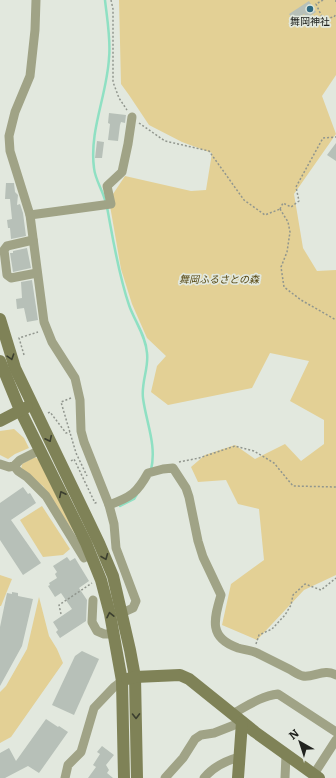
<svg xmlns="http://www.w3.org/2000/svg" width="336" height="778" font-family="Literata,'Noto Sans JP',serif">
<rect width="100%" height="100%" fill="#e2e8de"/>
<g fill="#e3d095">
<polygon points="119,0 336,0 336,75 322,96 336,134 294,194 303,248 317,271 336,270 336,575 304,590 257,640 222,625 231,584 264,560 259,509 238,504 226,480 198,482 191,467 205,455 235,445 255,459 285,444 301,461 324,444 324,420 290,401 309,361 270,353 252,388 168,405 151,392 157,366 166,356 147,338 132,304 121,269 109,200 125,176 191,191 206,190 212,153 182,142 149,125 129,95 121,84"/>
<polygon points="14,429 24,438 29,448 15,454 8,459 0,455 0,431"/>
<polygon points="35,457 39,460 75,534 43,486 21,469 22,464"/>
<polygon points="42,506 70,549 63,555 43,557 20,520"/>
<polygon points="0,575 12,579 1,606 0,606"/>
<polygon points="39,597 49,636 57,649 63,663 11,737 0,743 0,692 6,686 27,649"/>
</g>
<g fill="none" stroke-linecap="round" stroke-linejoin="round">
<g stroke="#8fe0c3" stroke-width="2.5">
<path d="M105,0c2,18 6,41 4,58 -2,37 -20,73 -15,110 1,11 8,21 11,32"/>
<path d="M107,207c6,32 11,66 22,98 5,15 17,31 18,48 2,15 -6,29 -4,45 3,24 14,47 8,72"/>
<polyline points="120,506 134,499 137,494"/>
</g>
</g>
<g fill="#b7c0b8">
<polygon points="309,1 316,12 307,18 304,14 294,21 289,14"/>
<polygon points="109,113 126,115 125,123 121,122 120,125 118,141 108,140 110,124 108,123"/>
<polygon points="97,141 104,142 102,158 95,158"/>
<polygon points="336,143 336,161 327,155"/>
<polygon points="6,183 14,183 15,192 18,195 17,205 20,204 23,213 26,236 11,239 10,228 8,228 7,220 12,219 10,199 5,199"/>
<polygon points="27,248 31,268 13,272 10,253 13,253 13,251"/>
<polygon points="32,280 38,320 27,322 24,308 17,309 16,299 22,298 21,282"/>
<polygon points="23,487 28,494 30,493 36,503 11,520 41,563 23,575 0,540 0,503"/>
<polygon points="67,557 70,561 75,558 89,581 79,588 87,600 86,621 60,638 56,632 58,630 53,622 72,609 61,593 55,597 48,586 50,585 49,583 57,578 55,574 57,572 53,566"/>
<polygon points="12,592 18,593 18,596 33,599 22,646 0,686 0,627 7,593 12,594"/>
<polygon points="82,651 99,659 74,715 52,705 75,656"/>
<polygon points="46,719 58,727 59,726 68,732 39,773 28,766 5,778 0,778 0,753 9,748 16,761"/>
<polygon points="102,746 114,755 106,765 109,770 107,773 113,778 88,778 96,767 93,765 100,754 97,752"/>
</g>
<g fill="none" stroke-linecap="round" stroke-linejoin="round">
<g stroke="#91968e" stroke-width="1.5" stroke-dasharray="2 2" stroke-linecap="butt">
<polyline points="111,0 113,9 113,82 119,98 127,110"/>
<polyline points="323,0 316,4 323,19 334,17 336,14"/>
<polyline points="336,0 336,2"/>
<polyline points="139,123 165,141 209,151 244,200 265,215 280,209"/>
<polyline points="280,209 288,222 290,232 287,252 281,267 284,287 301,300 336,320"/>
<polyline points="280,209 283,203 291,207 299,201 296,187 323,138 336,137"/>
<polyline points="24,355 19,338 38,332"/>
<polyline points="71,398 61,402 76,453 87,476"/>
<polyline points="48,413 50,412 66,433 70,432"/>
<polyline points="71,461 74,459 95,503 98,502"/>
<polyline points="179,462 199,458 235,446 254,451 274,463 293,486 336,487"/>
<polyline points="61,614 59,605 92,583"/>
<polyline points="256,644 259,635 272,629 285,615 291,605 293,595 305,584 321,590 336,578"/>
</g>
<g stroke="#a0a386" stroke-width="9">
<polyline points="36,0 35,30 30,76 15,112 9,136 10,151 30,215 44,322 52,342 75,378 80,400 81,431 84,442 109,505 114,524 116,548 136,601 133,608 122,613"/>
<polyline points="30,215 111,204 107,186 122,172 128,144 132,117"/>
<polyline points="33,240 7,246 4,250 7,275 11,278 37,273"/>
<polyline points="0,464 9,467 14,466 20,460 40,450"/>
<polyline points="14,466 18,471 27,477 46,496 84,558"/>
<path d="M109,505c22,-8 28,-12 39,-32l15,-4 10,-1 13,20 3,9 9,44 5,16 18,38c-7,24 -13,43 17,53 7,2 14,2 21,6 10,5 20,10 30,15 4,2 9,6 14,7 10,2 22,-8 33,-1"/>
<polyline points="93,600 92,622 97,631 104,634 114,634"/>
<path d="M232,714c15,-8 29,-18 46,-20l58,38"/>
<polyline points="314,774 336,740"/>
<polyline points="65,778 68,765 81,752 94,708 114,687 122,681"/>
<polyline points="165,778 183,758 195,739 201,735 214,733 242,722"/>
<path d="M204,778c9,-11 21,-17 35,-21"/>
<polyline points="285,778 286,755"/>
</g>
<g stroke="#7f8257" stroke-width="12">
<polyline points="0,319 15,368 99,543 113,576 130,650 135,677 137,778"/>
<polyline points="0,361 20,410 86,543 101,580 110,614 122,681 124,778"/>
<polyline points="0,421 27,407"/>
<polyline points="127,679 135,677 180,675 189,679 255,732 319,778"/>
<polyline points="238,778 242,722"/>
</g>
</g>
<defs><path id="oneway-chevron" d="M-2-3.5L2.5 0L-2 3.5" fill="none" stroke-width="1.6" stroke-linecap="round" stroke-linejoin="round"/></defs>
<g stroke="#3c3f2f">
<use href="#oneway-chevron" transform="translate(11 357) rotate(72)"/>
<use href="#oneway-chevron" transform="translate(49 439) rotate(64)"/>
<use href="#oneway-chevron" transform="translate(62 494) rotate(-116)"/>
<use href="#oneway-chevron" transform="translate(105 557) rotate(68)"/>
<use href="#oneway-chevron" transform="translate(110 615) rotate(-102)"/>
<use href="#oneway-chevron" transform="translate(136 716) rotate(89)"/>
</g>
<circle fill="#2f6a82" stroke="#e2e8de" stroke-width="1.5" cx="310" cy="9" r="4"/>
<g text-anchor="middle" stroke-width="3.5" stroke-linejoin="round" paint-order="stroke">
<g font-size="10" fill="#20221e" stroke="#e2e8de">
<text x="310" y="25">舞岡神社</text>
</g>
<g font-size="10" font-style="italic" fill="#544510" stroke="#e2e8de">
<text x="219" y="283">舞岡ふるさとの森</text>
</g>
</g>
<g transform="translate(300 742) rotate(321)" stroke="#e2e8de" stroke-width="3" paint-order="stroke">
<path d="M0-3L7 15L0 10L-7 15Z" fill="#20221e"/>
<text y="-6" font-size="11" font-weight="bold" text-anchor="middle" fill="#20221e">N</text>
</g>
</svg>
